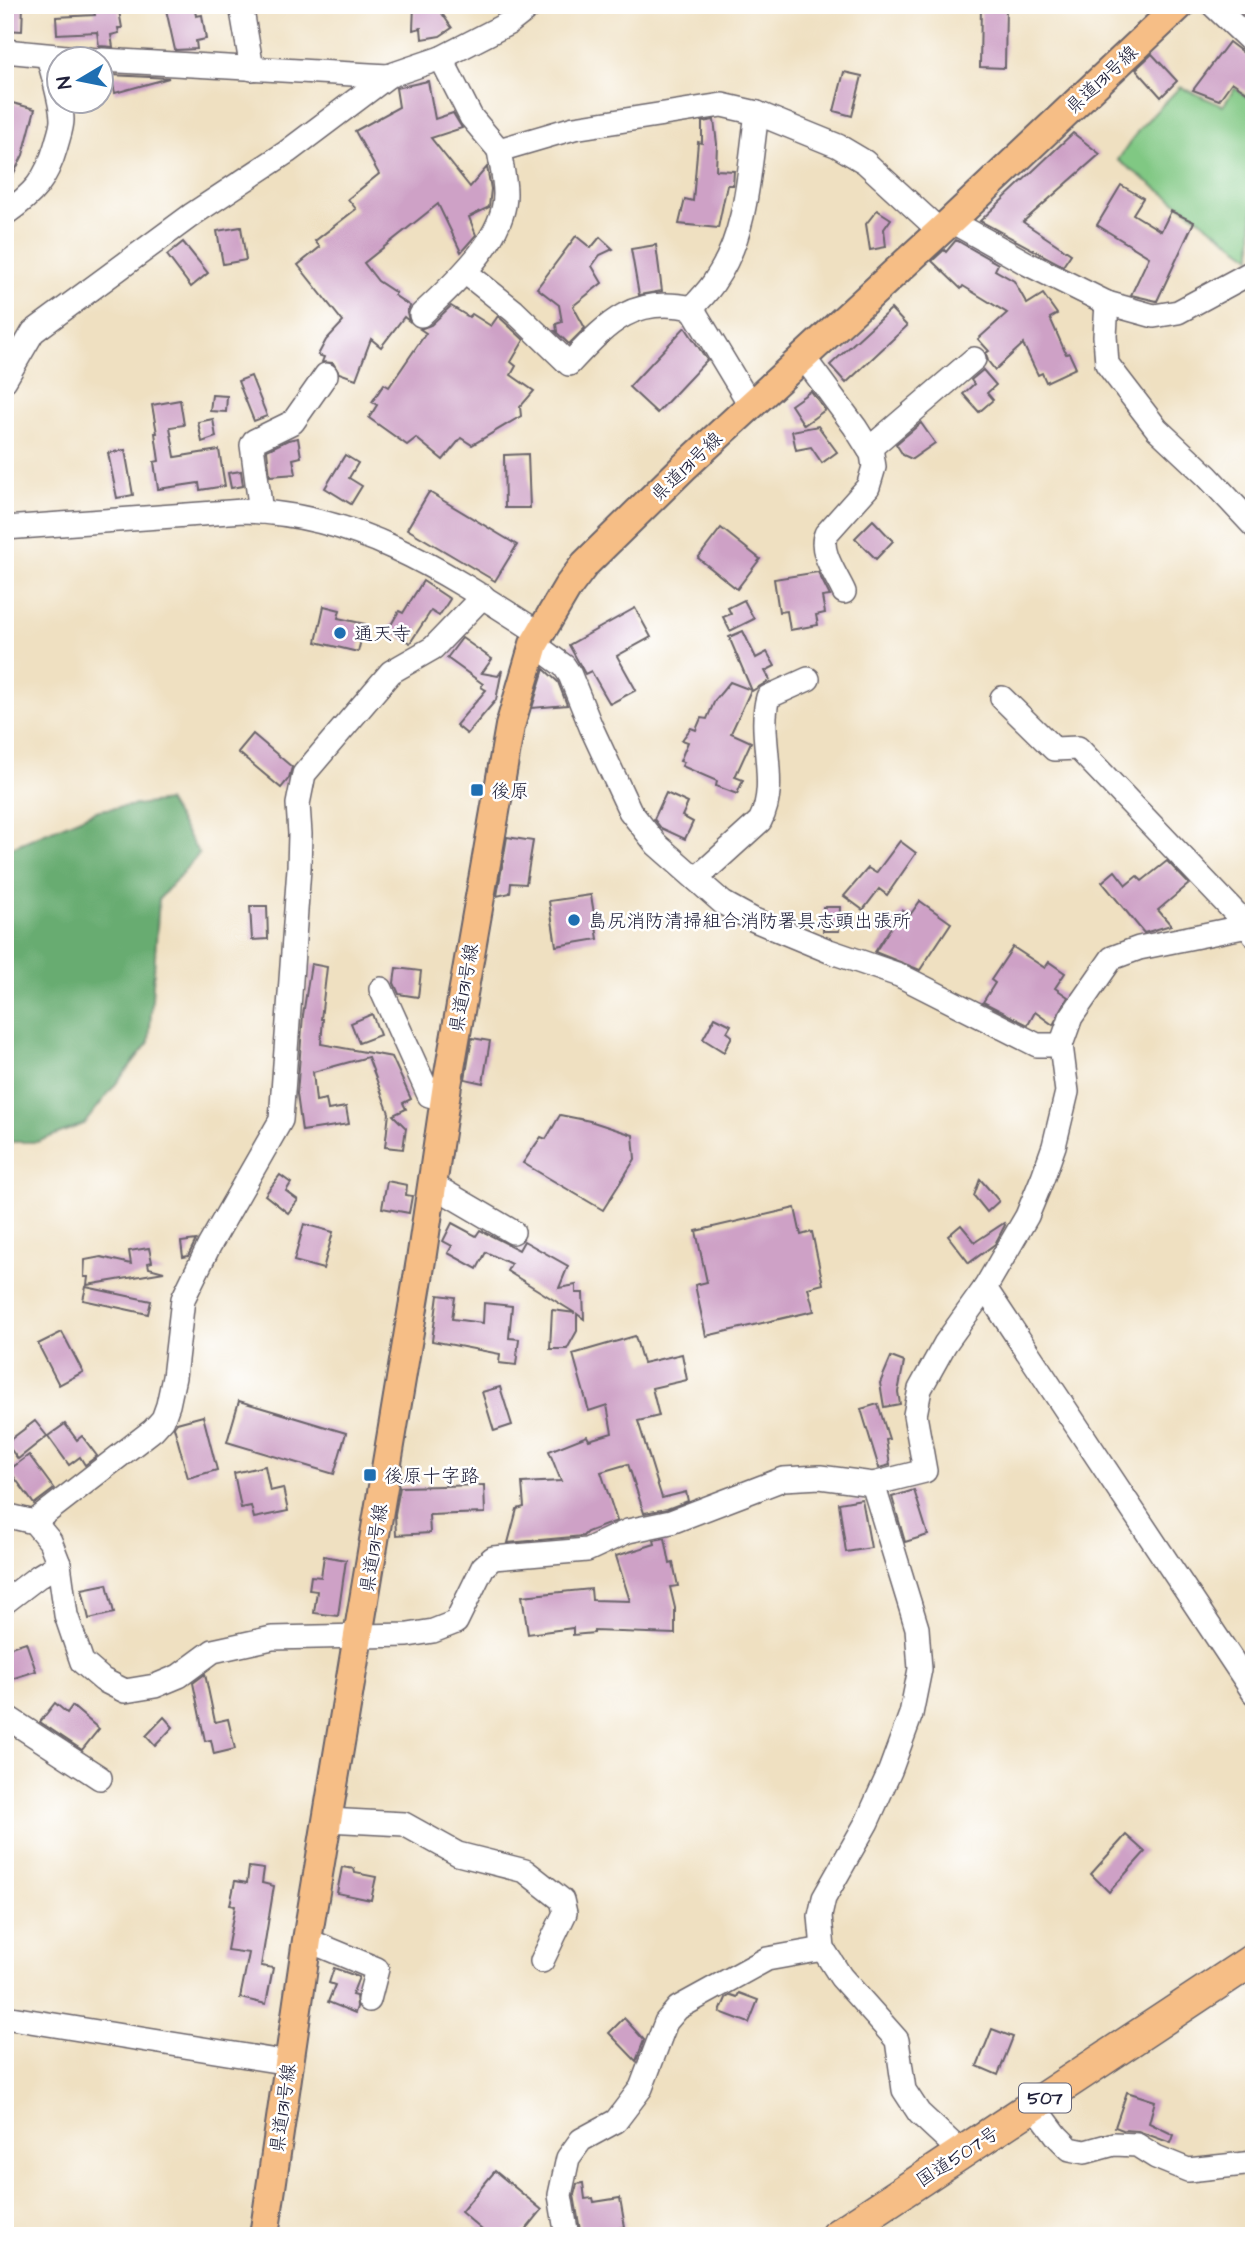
<svg xmlns="http://www.w3.org/2000/svg" width="1259" height="2241" font-family="'Architects Daughter','Klee One',sans-serif">
<rect width="100%" height="100%" fill="#fff"/>
<filter id="ink" filterUnits="userSpaceOnUse"><feTurbulence type="fractalNoise" baseFrequency=".0143" numOctaves="2"/><feDisplacementMap in="SourceGraphic" scale="14" xChannelSelector="R" yChannelSelector="G"/><feConvolveMatrix kernelMatrix="1 2 1 2 8 2 1 2 1" color-interpolation-filters="sRGB"/></filter>
<filter id="wash" filterUnits="userSpaceOnUse"><feTurbulence type="fractalNoise" baseFrequency=".00686" numOctaves="4" result="noise"/><feDisplacementMap in="SourceGraphic" scale="28" xChannelSelector="R" yChannelSelector="G"/><feGaussianBlur stdDeviation="1.57" result="paint"/><feColorMatrix in="noise" values="0 0 0 0 0 0 0 0 0 0 0 0 0 0 0 0 0 1.4 0 .05"/><feComposite in="paint" operator="in"/></filter>
<g filter="url(#wash)">
<rect width="100%" height="100%" fill="#efe0c1"/>
<polygon fill="#80c883" stroke="#51755f" stroke-width="2" points="1180,87 1223,106 1235,88 1254,103 1252,257 1118,160 1140,128"/>
<polygon fill="#68ac71" stroke="#456756" stroke-width="2" points="167,801 199,854 159,899 149,1042 84,1124 37,1142 5,1142 5,850 99,810"/>
<g id="blocks">
<g fill="#cea1c6">
<polygon points="5,5 23,5 22,31 5,30"/>
<polygon points="93,5 118,5 122,28 118,28 119,33 111,35 113,47 99,46 97,32 57,34 56,17 95,15"/>
<polygon points="165,5 194,5 196,16 202,15 206,39 196,41 197,49 175,50"/>
<polygon points="414,5 436,5 452,28 440,36 422,39 421,28 413,30"/>
<polygon points="981,5 1006,5 1005,68 980,67"/>
<polygon points="1234,5 1254,5 1254,24"/>
<polygon points="1229,42 1254,61 1254,97 1232,82 1219,100 1193,90"/>
<polygon points="1152,54 1177,81 1161,97 1136,69"/>
<polygon points="844,72 862,76 852,116 834,111"/>
<polygon points="111,75 169,78 115,93"/>
<polygon points="428,81 435,119 453,113 462,128 431,138 470,187 487,167 491,189 489,207 469,217 476,235 461,252 438,204 364,263 378,281 396,293 394,295 410,306 407,312 409,321 404,317 381,347 371,339 356,379 339,373 333,363 322,362 324,357 318,355 326,340 343,322 298,265 320,247 315,241 356,209 348,199 379,174 355,131 399,107 396,88"/>
<polygon points="5,101 35,109 23,155 5,191"/>
<polygon points="714,120 717,144 716,170 734,171 733,185 727,185 718,228 679,224 685,199 693,201 698,142 702,143 702,122"/>
<polygon points="1073,133 1100,154 1023,222 1071,254 1063,266 980,221"/>
<polygon points="1121,185 1143,198 1133,214 1161,231 1171,211 1194,222 1157,301 1131,295 1149,257 1097,225"/>
<polygon points="877,210 891,219 884,229 886,247 870,250 866,224"/>
<polygon points="241,227 246,260 223,264 217,231"/>
<polygon points="576,236 591,248 600,237 613,249 600,255 592,266 602,283 573,306 585,328 569,344 555,331 557,331 556,324 562,322 559,305 537,288"/>
<polygon points="956,240 998,264 995,270 1014,281 1027,304 1043,294 1057,314 1050,318 1066,354 1069,353 1076,368 1046,382 1042,373 1038,375 1023,344 995,370 988,361 986,353 989,351 978,339 1007,313 963,286 961,289 932,261 944,250 946,252"/>
<polygon points="183,242 208,273 191,287 167,255"/>
<polygon points="656,245 662,291 639,295 631,249"/>
<polygon points="451,306 469,317 472,314 491,326 498,316 524,340 511,362 516,366 511,375 534,391 520,407 521,416 472,445 461,438 443,460 416,438 407,445 369,418 377,405 372,402 384,384 389,387 426,333 420,329 431,325"/>
<polygon points="891,309 907,326 846,383 830,365"/>
<polygon points="685,327 707,360 657,413 629,387"/>
<polygon points="983,370 996,385 987,393 993,400 979,412 963,394 974,384 971,380"/>
<polygon points="251,376 267,416 254,421 238,381"/>
<polygon points="811,391 825,410 804,425 791,405"/>
<polygon points="212,395 227,396 226,412 210,411"/>
<polygon points="180,400 184,425 170,427 175,457 219,450 225,486 200,490 199,483 158,489 154,462 159,461 155,433 157,433 152,405"/>
<polygon points="213,419 216,437 202,442 198,422"/>
<polygon points="921,423 935,443 912,459 903,455 896,444"/>
<polygon points="818,426 837,452 822,463 811,447 796,450 792,431"/>
<polygon points="298,438 301,457 293,459 296,474 270,476 267,450 288,440"/>
<polygon points="125,450 133,495 117,498 108,453"/>
<polygon points="528,454 530,508 505,508 504,455"/>
<polygon points="345,455 358,463 349,478 362,486 351,504 325,488"/>
<polygon points="241,471 243,486 231,488 228,473"/>
<polygon points="429,492 517,545 495,581 407,529"/>
<polygon points="873,520 893,541 876,559 855,538"/>
<polygon points="721,528 760,559 737,589 698,558"/>
<polygon points="818,572 830,596 822,597 825,613 816,615 818,625 790,630 787,611 779,612 774,579"/>
<polygon points="423,581 450,599 439,616 431,611 410,643 388,630 399,611 403,613"/>
<polygon points="744,600 754,619 730,631 723,617 731,614 728,608"/>
<polygon points="324,606 340,610 338,618 365,624 358,652 316,642"/>
<polygon points="635,608 651,637 617,656 636,690 610,704 591,671 585,674 569,645"/>
<polygon points="743,631 756,658 767,652 775,666 765,671 770,680 752,691 729,637"/>
<polygon points="462,638 492,659 482,673 498,676 502,670 496,700 467,734 456,725 486,690 481,687 483,684 447,658"/>
<polygon points="544,669 558,682 567,705 532,708"/>
<polygon points="730,682 751,690 731,733 751,742 735,777 743,780 737,794 716,786 717,781 682,766 684,762 680,761 688,742 682,740 691,728 696,730 701,718 707,719 715,700"/>
<polygon points="253,734 292,767 289,778 281,788 238,752"/>
<polygon points="666,793 688,803 682,816 693,822 685,839 661,828 654,819"/>
<polygon points="507,837 533,841 526,884 511,883 510,893 497,896"/>
<polygon points="900,841 916,853 887,895 879,889 863,910 844,896 868,868 876,873"/>
<polygon points="1167,861 1189,884 1158,910 1171,925 1144,933 1102,882 1115,871 1126,885 1137,876 1142,881"/>
<polygon points="591,895 598,939 556,946 549,901"/>
<polygon points="920,901 951,923 920,970 875,952 902,910 910,915"/>
<polygon points="250,906 267,906 268,939 252,940"/>
<polygon points="823,907 840,907 839,931 823,931"/>
<polygon points="1013,947 1045,968 1049,962 1065,973 1055,988 1068,997 1053,1025 1035,1012 1028,1025 983,1002 995,983 991,980"/>
<polygon points="311,964 327,967 321,1019 323,1019 321,1044 392,1057 411,1099 403,1103 406,1109 393,1115 406,1128 403,1149 385,1147 389,1113 368,1057 313,1072 316,1101 326,1099 328,1110 346,1107 349,1124 302,1131 297,1094 303,1015"/>
<polygon points="396,968 421,971 418,997 399,994 394,983"/>
<polygon points="372,1014 380,1035 359,1043 351,1023"/>
<polygon points="715,1017 731,1025 727,1032 732,1036 724,1052 703,1039"/>
<polygon points="472,1038 490,1041 483,1083 465,1079"/>
<polygon points="560,1115 590,1121 633,1135 635,1159 603,1210 523,1163 541,1137 546,1139"/>
<polygon points="280,1175 291,1183 286,1191 298,1200 288,1213 265,1195"/>
<polygon points="980,1179 999,1201 987,1212 974,1196"/>
<polygon points="387,1181 407,1185 406,1195 412,1196 409,1213 382,1208"/>
<polygon points="795,1208 801,1235 812,1232 823,1284 808,1288 814,1311 706,1336 695,1285 707,1282 696,1231"/>
<polygon points="452,1223 476,1236 480,1230 519,1250 524,1241 568,1266 559,1288 576,1285 576,1293 583,1293 584,1319 577,1314 577,1331 567,1349 550,1349 552,1310 575,1313 507,1271 511,1264 486,1252 477,1269 448,1253 452,1246 443,1241"/>
<polygon points="1004,1223 1005,1225 995,1244 969,1263 948,1236 961,1225 975,1242"/>
<polygon points="304,1224 333,1232 323,1269 294,1261"/>
<polygon points="196,1240 188,1256 183,1257 181,1242"/>
<polygon points="149,1248 152,1262 148,1263 149,1268 164,1272 87,1285 88,1277 84,1277 85,1260 101,1257 131,1264 129,1251"/>
<polygon points="86,1287 151,1301 148,1314 83,1300"/>
<polygon points="438,1295 455,1297 452,1319 483,1323 484,1303 512,1306 509,1338 519,1339 516,1365 499,1363 500,1354 432,1341"/>
<polygon points="62,1332 83,1372 59,1385 38,1344"/>
<polygon points="635,1336 643,1363 682,1354 687,1380 652,1388 659,1416 638,1421 662,1498 686,1492 688,1501 667,1509 644,1513 628,1464 601,1472 617,1521 587,1532 583,1536 508,1543 517,1509 524,1507 522,1483 561,1481 549,1451 587,1436 589,1440 612,1433 607,1405 589,1411 573,1354"/>
<polygon points="891,1357 904,1362 898,1392 900,1404 884,1407 880,1383"/>
<polygon points="500,1387 512,1425 494,1431 482,1392"/>
<polygon points="239,1401 346,1433 334,1474 227,1442"/>
<polygon points="878,1404 889,1439 886,1440 890,1465 879,1468 861,1409"/>
<polygon points="203,1416 217,1470 188,1478 174,1427 177,1423"/>
<polygon points="35,1421 47,1436 18,1459 6,1443"/>
<polygon points="65,1424 77,1440 82,1436 97,1456 85,1465 80,1457 69,1465 48,1436"/>
<polygon points="29,1455 54,1489 34,1504 9,1470"/>
<polygon points="265,1466 270,1491 283,1488 288,1511 254,1518 251,1506 241,1508 234,1473"/>
<polygon points="484,1485 485,1513 429,1515 430,1533 396,1535 395,1514 400,1487"/>
<polygon points="914,1490 928,1535 905,1542 892,1497"/>
<polygon points="862,1499 871,1548 846,1552 839,1503"/>
<polygon points="665,1538 670,1564 673,1563 678,1586 670,1587 675,1608 675,1634 594,1631 594,1633 573,1635 573,1628 528,1634 522,1596 591,1589 592,1600 630,1601 616,1556 655,1544 654,1540"/>
<polygon points="324,1556 346,1560 338,1616 314,1613 317,1591 309,1590 311,1576 321,1577"/>
<polygon points="107,1584 114,1613 89,1619 82,1589"/>
<polygon points="26,1642 36,1671 5,1681 5,1649"/>
<polygon points="205,1674 215,1722 228,1719 235,1749 214,1754 211,1740 205,1741 193,1683"/>
<polygon points="55,1703 67,1713 72,1706 99,1729 82,1750 40,1722"/>
<polygon points="164,1717 173,1727 155,1746 146,1736"/>
<polygon points="1126,1835 1145,1852 1109,1892 1091,1874"/>
<polygon points="249,1867 264,1869 262,1883 274,1886 261,1966 273,1968 266,2004 240,1998 249,1953 227,1950 235,1906 230,1905 235,1881 247,1883"/>
<polygon points="342,1867 354,1869 355,1873 376,1877 371,1900 337,1893"/>
<polygon points="334,1968 359,1977 352,1995 356,1996 357,2007 355,2013 328,2002 335,1985 329,1983"/>
<polygon points="739,1993 758,2000 749,2023 720,2012 726,1998 731,1995 737,1997"/>
<polygon points="624,2018 644,2040 636,2061 609,2033"/>
<polygon points="992,2029 1013,2037 998,2075 977,2066"/>
<polygon points="1127,2092 1155,2101 1149,2123 1174,2135 1171,2143 1138,2131 1123,2130 1115,2127"/>
<polygon points="495,2171 542,2210 521,2236 489,2236 461,2212"/>
<polygon points="583,2183 585,2199 593,2198 594,2202 620,2198 625,2227 610,2229 612,2236 581,2236 574,2195 577,2184"/>
</g>
</g>
</g>
<g filter="url(#ink)">
<use href="#blocks" fill-opacity="0" stroke="#6a646a" stroke-width="2"/>
<g fill="none" stroke-linecap="round" stroke-linejoin="round">
<defs>
<g id="minor">
<polyline points="241,5 252,69"/>
<polyline points="1213,5 1254,44"/>
<polyline points="5,51 97,60"/>
<polyline points="441,58 471,117 499,150 574,128 722,105 757,113 838,146 865,162 940,231"/>
<polyline points="102,60 388,76"/>
<path d="M5,214c28,-20 41,-33 51,-68 2,-8 6,-18 6,-26 0,-17 -10,-47 -14,-64"/>
<polyline points="951,221 1028,264 1107,303 1154,316 1178,312 1254,271"/>
<path d="M465,272l49,39 55,53c38,-40 63,-69 123,-56l59,98"/>
<polyline points="1107,303 1105,336 1107,364 1157,429 1207,476 1254,526"/>
<path d="M692,308c8,-9 18,-18 24,-29 32,-47 33,-111 41,-166"/>
<path d="M421,315c30,-29 85,-76 84,-122 0,-14 -4,-29 -6,-43"/>
<path d="M804,358l51,69 17,27 2,13 -6,20 -42,47c-8,17 11,42 18,58"/>
<polyline points="5,380 33,332 193,214 287,152 388,76 441,58 509,23 532,5"/>
<polyline points="869,449 974,359"/>
<polyline points="261,512 252,445 254,441 293,422 326,375"/>
<path d="M5,528l238,-17c116,3 202,61 296,122"/>
<polyline points="534,644 564,666 570,675 591,727 630,811 656,844 723,903 752,919 829,951 899,975 1037,1045 1061,1045"/>
<polyline points="1002,698 1054,749 1078,748 1248,926 1254,935"/>
<path d="M696,879l64,-58c20,-37 -3,-85 8,-124l40,-18"/>
<polyline points="381,989 429,1095 445,1099"/>
<polyline points="431,1184 513,1232"/>
<polyline points="985,1288 1254,1693"/>
<polyline points="873,1484 917,1628 920,1669 911,1714 890,1771 867,1822 824,1898 820,1916 823,1949 841,1977 897,2040 904,2090 919,2113 962,2153"/>
<polyline points="5,1515 34,1522 50,1541 59,1564 66,1615 82,1662 103,1680 125,1691 155,1686 179,1676 213,1651 272,1638 408,1635 433,1631 456,1622 483,1567 493,1558 587,1550 628,1531 671,1522 783,1479 820,1477 873,1484 925,1471 915,1415 920,1389 945,1344 985,1288 1027,1216 1043,1177 1054,1146 1067,1092 1061,1045 1071,1017 1112,958 1139,948 1248,926 1254,916"/>
<polyline points="34,1522 153,1430 163,1419 168,1405 174,1377 183,1299 209,1246 281,1120 299,868 300,834 298,804 304,774 391,672 433,648 483,596"/>
<polyline points="5,1602 39,1576 59,1564"/>
<polyline points="5,1716 100,1778"/>
<polyline points="327,1820 404,1824 458,1854 525,1871 562,1900 565,1913 542,1961"/>
<polyline points="307,1940 377,1969 369,2000"/>
<polyline points="5,2017 289,2063"/>
<polyline points="1034,2105 1057,2136 1070,2149 1085,2152 1114,2144 1137,2145 1156,2157 1188,2170 1254,2163"/>
<polyline points="567,2236 560,2195 568,2158 581,2140 616,2121 641,2088 666,2022 678,2008 767,1959 823,1949"/>
</g>
<polyline id="major" points="264,2236 307,1940 421,1260 447,1085 510,726 534,644 567,588 585,564 683,468 951,221 1180,5"/>
<polyline id="highway" points="836,2236 1254,1959"/>
</defs>
<use href="#minor" stroke="#6a646a" stroke-width="26"/>
<use href="#major" stroke="#6a646a" stroke-width="32"/>
<use href="#highway" stroke="#6a646a" stroke-width="35"/>
<use href="#minor" stroke="#fff" stroke-width="23"/>
<use href="#major" stroke="#f6be86" stroke-width="28"/>
<use href="#highway" stroke="#f6be86" stroke-width="32"/>
</g>
</g>
<g fill="#1f6fb2" stroke="#fff" stroke-width="2.5">
<circle cx="340" cy="633" r="7"/>
<rect x="470" y="783" width="14" height="14" rx="3.5"/>
<circle cx="574" cy="920" r="7"/>
<rect x="363" y="1468" width="14" height="14" rx="3.5"/>
</g>
<g text-anchor="middle" stroke-width="5" stroke-linejoin="round" paint-order="stroke">
<rect fill="#fff" stroke="#646476" stroke-width="2" x="1019" y="2083.5" width="52" height="29" rx="5"/>
<g font-size="18" font-weight="bold" fill="#22223b">
<text x="1045" y="2104">507</text>
</g>
<g font-size="19" fill="#22223b" stroke="#fff">
<text transform="translate(1101 79) rotate(-43)" y="7">県道131号線</text>
<text transform="translate(686 466) rotate(-44)" y="7">県道131号線</text>
<text transform="translate(463 988) rotate(-80)" y="7">県道131号線</text>
<text transform="translate(373 1548) rotate(-81)" y="7">県道131号線</text>
<text transform="translate(282 2108) rotate(-82)" y="7">県道131号線</text>
<text transform="translate(957 2156) rotate(-33)" y="7">国道507号</text>
</g>
<g font-size="19" fill="#22223b" stroke="#fff" text-anchor="start">
<text x="354" y="640">通天寺</text>
<text x="491" y="797">後原</text>
<text x="588" y="927">島尻消防清掃組合消防署具志頭出張所</text>
<text x="384" y="1482">後原十字路</text>
</g>
</g>
<rect width="1259" height="2241" fill="none" stroke="#fff" stroke-width="28"/>
<g transform="translate(80 80) rotate(260)"><circle r="33" fill="#ffffff" stroke="#a7a7b1" stroke-width="2"/>
<path d="M0-5L12 26L0 18L-12 26Z" fill="#1f6fb2"/>
<text y="-10" font-size="19" font-weight="bold" text-anchor="middle" fill="#22223b">N</text>
</g>
</svg>
